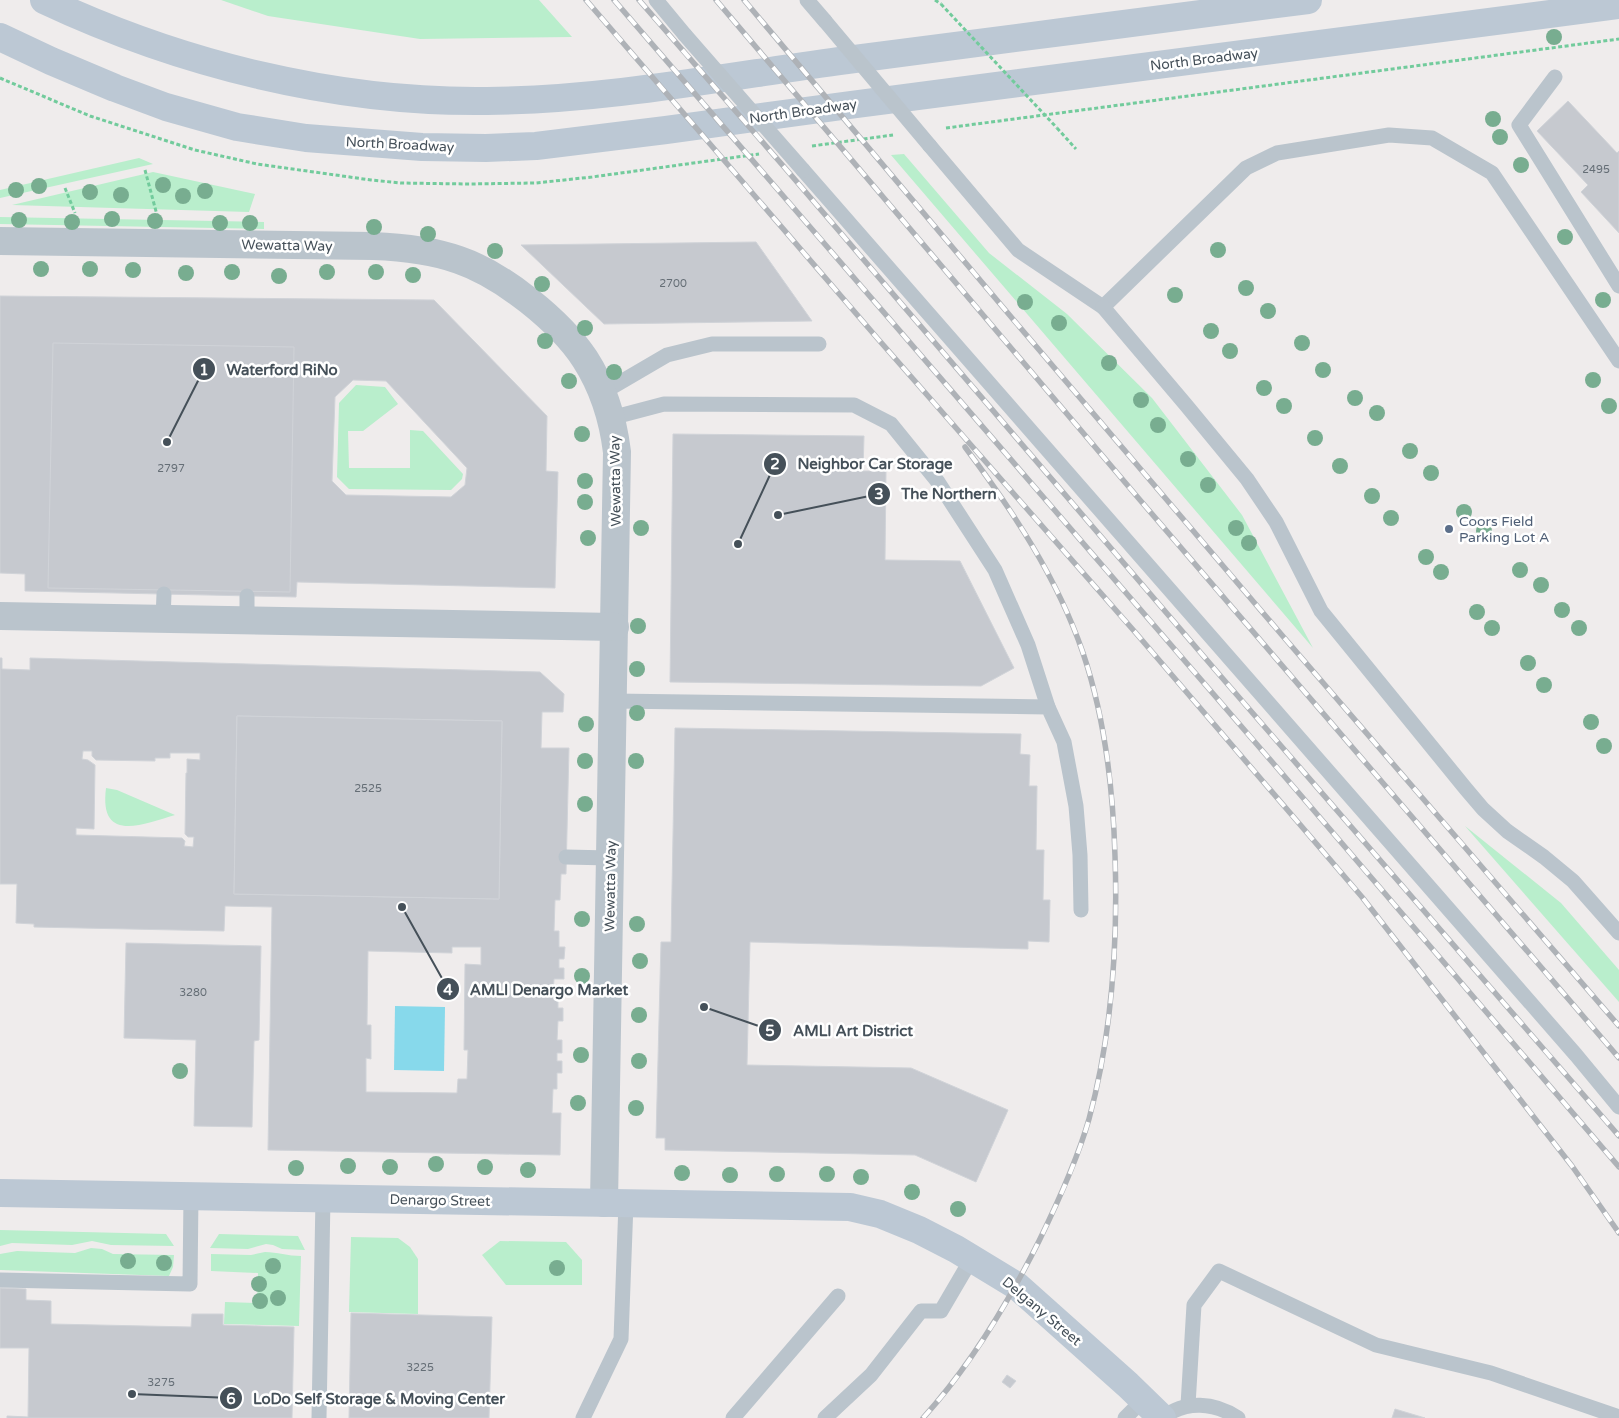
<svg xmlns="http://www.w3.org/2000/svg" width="1619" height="1418" font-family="'Varela Round',sans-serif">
<rect width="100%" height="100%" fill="#efecec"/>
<g fill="#b9eecc">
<polygon points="221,0 539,0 572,37 420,39 268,16"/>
<polygon points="904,154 989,253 1067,314 1152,398 1242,515 1313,648 891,155"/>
<polygon points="139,158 153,164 0,198 0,190"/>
<polygon points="153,172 255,194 249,212 12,205"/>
<polygon points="0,217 264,222 264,229 0,224"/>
<polygon points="356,385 385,387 398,404 363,431 348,431 349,468 410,468 410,430 423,431 463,474 462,479 451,490 349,489 337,477 339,403"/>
<path d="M106,788l11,2 58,25c-34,10 -76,28 -69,-27z"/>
<polygon points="1465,826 1561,903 1619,970 1619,1002"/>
<polygon points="0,1230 166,1234 174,1246 111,1245 92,1241 72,1245 12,1243 0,1246"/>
<polygon points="219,1234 298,1236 305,1250 282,1249 273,1245 266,1244 248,1249 210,1248"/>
<polygon points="351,1237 398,1238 410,1247 418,1259 418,1314 349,1312"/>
<polygon points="500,1241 566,1242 582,1260 582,1285 506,1285 482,1255"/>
<polygon points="91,1248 102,1249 113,1254 174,1255 173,1267 169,1276 0,1270 0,1254 17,1251 75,1253"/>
<path d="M265,1252c12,0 23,4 36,4l-2,70 -75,-2 1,-22 32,1 1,-30 -47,-2v-17l40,1z"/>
</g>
<polygon fill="#87d9eb" points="395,1006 445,1007 444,1071 394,1070"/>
<g fill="#c6c9cf" stroke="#d0d3d8" fill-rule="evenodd">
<polygon points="1568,101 1617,153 1619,151 1619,233 1581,192 1588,185 1537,131"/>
<polygon points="756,242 812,321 604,324 521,245"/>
<path d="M0,296l434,4 113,116 -1,55 12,1 -3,116 -258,-6 -1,15 -271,-6v-17l-25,-1zM353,380l33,1 81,87 -2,17 -14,12 -105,-2 -14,-14 3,-84z"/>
<polygon points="53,343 294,347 290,592 48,588"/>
<polygon points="673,434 864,436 863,471 886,471 885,560 960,561 1014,668 981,686 670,682"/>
<path d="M0,658h2v11l28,1v-12l510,14 24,22 -1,18h-21l-1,36h28l-3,126h-5l-1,26h-5l-1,31h5v16h6l-1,12h-5v9h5v11h-10l-1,15h5v14h5v13h-5l-1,19h5v13h-5v8h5v12h-5v16h-4l-1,24h9l-1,42 -292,-5 4,-243 -47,-1 -1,25 -190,-4v-3l-18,-1 1,-39h-17zM237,716l265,5 -3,178 -265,-5zM83,751h9v5l4,4 59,1v-3h15v-5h30v7l-13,-1v14h-1l-1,61 3,3h6l-1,10 -9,-1 1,-5 -3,-3 -106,-3v-7l18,1 1,-64 -7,-5 -6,-1zM452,947h29v18l-16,-1 -1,86h4l-1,29h-9l-1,14 -91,-1v-34l5,1v-34h-4l1,-74 84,2z"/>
<polygon points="237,716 502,721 499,899 234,894"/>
<polygon points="675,728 1021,734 1020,754 1030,755 1029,786 1037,786 1036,850 1044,850 1043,900 1050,900 1049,942 1028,941 1028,949 750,942 747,1065 911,1068 1008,1110 976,1182 915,1155 665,1150 665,1138 656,1138 661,942 671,942"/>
<polygon points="126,943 261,946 259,1040 254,1041 252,1127 194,1126 196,1040 124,1038"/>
<polygon points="0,1288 26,1289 26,1300 51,1301 51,1324 191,1327 192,1314 223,1314 223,1325 294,1327 292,1418 7,1418 7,1416 28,1417 29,1348 0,1348"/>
<polygon points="351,1313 492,1317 489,1418 349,1418"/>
<polygon points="1007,1375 1016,1381 1010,1388 1002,1382"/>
<polygon points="1395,1409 1425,1418 1392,1418"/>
</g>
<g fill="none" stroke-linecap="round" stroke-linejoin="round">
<g stroke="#72cb9c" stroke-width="3" stroke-dasharray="4 2.5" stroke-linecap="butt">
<polyline points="935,0 941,4"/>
<polyline points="0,78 90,116 195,150 257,164 371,180 401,183 467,184 536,183 592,177 759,154"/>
<polyline points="946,128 1619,39"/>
<polyline points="1057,128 1076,149"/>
<polyline points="812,146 893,135"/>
<polyline points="145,170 157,215"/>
<polyline points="65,188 75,213"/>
</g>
<g stroke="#bac4cc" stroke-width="15">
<polyline points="656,0 685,35"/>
<polyline points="807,0 825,21"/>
<polyline points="1555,77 1519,125 1619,286"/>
<polyline points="930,146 1018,250 1103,307 1246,168 1277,153 1389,135 1432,138 1492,173 1619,361"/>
<polyline points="803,170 1576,1055 1619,1107"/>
<polyline points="1103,307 1186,405 1247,479 1276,522 1321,611 1466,789 1483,809 1507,831 1544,857 1573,881 1619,933"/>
<polyline points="602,393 667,355 712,344 819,344"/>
<polyline points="611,418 664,404 854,405 891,424 938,482 995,570 1028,645 1048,707"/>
<polyline points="163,619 164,594"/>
<polyline points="247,621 247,596"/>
<polyline points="613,701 1048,707 1064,742 1076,806 1080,855 1081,910"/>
<polyline points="566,857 610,858"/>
<polyline points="0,1280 190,1284 191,1196"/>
<polyline points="1188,1405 1194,1305 1219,1271 1376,1345 1491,1373 1619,1417"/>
<polyline points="319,1418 323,1198"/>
<polyline points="583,1418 621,1339 626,1203"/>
<polyline points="733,1418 838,1296"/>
<polyline points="825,1418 871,1375 921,1311 941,1311 972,1258"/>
<polyline points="1125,1418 1143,1400"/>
<path d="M1162,1418c24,-18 52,-16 76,0"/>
</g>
<g stroke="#bac4cc" stroke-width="28">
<path d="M0,241l373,5c29,1 58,4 86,14 44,15 101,61 126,99 18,28 28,60 32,93l-13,751"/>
<polyline points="0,616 615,627"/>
</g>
<g stroke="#bcc8d4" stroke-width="28">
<path d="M44,0c136,64 292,103 443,101 121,-1 241,-25 360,-41 154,-20 307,-40 461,-60"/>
<polyline points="0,37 51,61 115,88 166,107 237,127 306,138 422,147 486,148 536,146 666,130 850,105 1619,5"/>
<polyline points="0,1193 850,1207 880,1214 919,1230 956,1249 1017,1286 1128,1385 1162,1418"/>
</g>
<defs>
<g id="rail">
<polyline points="586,0 878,339 1135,632 1362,897 1572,1166 1619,1233"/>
<polyline points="614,0 1298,792 1619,1167"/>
<polyline points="639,0 785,168 1224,680 1619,1136"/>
<polyline points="716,0 1140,500 1619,1058"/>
<polyline points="744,0 1012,318 1281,634 1619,1026"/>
<path d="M923,1418c48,-53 84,-113 116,-177 19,-39 38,-80 50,-122 23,-85 29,-175 26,-263 -2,-69 -10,-138 -32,-203 -26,-76 -71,-143 -118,-206"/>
</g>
</defs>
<use href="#rail" stroke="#aeb2b7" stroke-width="5.5"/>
<use href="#rail" stroke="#fff" stroke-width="4" stroke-dasharray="11" stroke-linecap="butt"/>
<polyline stroke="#72cb9c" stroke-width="3" stroke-dasharray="4 2.5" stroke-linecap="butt" points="941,4 1057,128"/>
<g stroke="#bac4cc" stroke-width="15">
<polyline points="825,21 930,146"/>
<polyline points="685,35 803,170"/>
</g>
</g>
<g fill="#78ad90">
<circle cx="1554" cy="37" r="8"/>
<circle cx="1493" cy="119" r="8"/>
<circle cx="1500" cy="137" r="8"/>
<circle cx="1521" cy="165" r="8"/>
<circle cx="163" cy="185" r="8"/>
<circle cx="39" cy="186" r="8"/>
<circle cx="16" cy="190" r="8"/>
<circle cx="205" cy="191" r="8"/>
<circle cx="90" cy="192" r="8"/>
<circle cx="121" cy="195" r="8"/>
<circle cx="183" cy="196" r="8"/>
<circle cx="112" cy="219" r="8"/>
<circle cx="19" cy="220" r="8"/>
<circle cx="155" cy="221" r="8"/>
<circle cx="72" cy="222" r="8"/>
<circle cx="220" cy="223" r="8"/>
<circle cx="250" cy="223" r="8"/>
<circle cx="374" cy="227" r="8"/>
<circle cx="428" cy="234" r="8"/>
<circle cx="1565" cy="237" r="8"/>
<circle cx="1218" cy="250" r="8"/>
<circle cx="495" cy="251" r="8"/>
<circle cx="41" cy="269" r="8"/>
<circle cx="90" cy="269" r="8"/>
<circle cx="133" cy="270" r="8"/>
<circle cx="232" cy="272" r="8"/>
<circle cx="327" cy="272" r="8"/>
<circle cx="376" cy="272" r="8"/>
<circle cx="186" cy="273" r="8"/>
<circle cx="413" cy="275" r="8"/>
<circle cx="279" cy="276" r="8"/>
<circle cx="542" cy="284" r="8"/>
<circle cx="1246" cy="288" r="8"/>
<circle cx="1175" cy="295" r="8"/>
<circle cx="1603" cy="300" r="8"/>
<circle cx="1025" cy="302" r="8"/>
<circle cx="1268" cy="311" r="8"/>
<circle cx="1059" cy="323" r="8"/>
<circle cx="585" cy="328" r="8"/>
<circle cx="1211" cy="331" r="8"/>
<circle cx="545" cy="341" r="8"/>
<circle cx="1302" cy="343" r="8"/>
<circle cx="1230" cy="351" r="8"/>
<circle cx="1109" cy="363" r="8"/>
<circle cx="1323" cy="370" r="8"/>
<circle cx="614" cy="372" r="8"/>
<circle cx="1593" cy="380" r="8"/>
<circle cx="569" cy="381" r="8"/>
<circle cx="1264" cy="388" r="8"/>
<circle cx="1355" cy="398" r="8"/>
<circle cx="1141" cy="400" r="8"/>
<circle cx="1284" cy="406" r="8"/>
<circle cx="1609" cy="406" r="8"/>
<circle cx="1377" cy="413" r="8"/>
<circle cx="1158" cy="425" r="8"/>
<circle cx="582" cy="434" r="8"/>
<circle cx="1315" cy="438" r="8"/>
<circle cx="1410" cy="451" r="8"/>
<circle cx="1188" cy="459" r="8"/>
<circle cx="1340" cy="466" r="8"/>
<circle cx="1431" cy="473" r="8"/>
<circle cx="585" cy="481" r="8"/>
<circle cx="1208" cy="485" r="8"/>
<circle cx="1372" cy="496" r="8"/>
<circle cx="585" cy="502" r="8"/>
<circle cx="1464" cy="512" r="8"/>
<circle cx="1391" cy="518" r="8"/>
<circle cx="641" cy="528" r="8"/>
<circle cx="1236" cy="528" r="8"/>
<circle cx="1484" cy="531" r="8"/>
<circle cx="588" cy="538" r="8"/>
<circle cx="1249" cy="543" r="8"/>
<circle cx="1426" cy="557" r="8"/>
<circle cx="1520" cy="570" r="8"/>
<circle cx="1441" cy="572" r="8"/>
<circle cx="1541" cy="585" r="8"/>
<circle cx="1562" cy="610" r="8"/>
<circle cx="1477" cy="612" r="8"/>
<circle cx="638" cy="626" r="8"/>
<circle cx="1492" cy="628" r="8"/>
<circle cx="1579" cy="628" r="8"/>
<circle cx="1528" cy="663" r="8"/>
<circle cx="637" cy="669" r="8"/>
<circle cx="1544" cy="685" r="8"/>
<circle cx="637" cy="713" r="8"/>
<circle cx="1591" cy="722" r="8"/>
<circle cx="586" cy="724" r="8"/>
<circle cx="1604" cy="746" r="8"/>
<circle cx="585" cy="761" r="8"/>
<circle cx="636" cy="761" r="8"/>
<circle cx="585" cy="804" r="8"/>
<circle cx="582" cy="919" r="8"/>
<circle cx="637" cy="924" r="8"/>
<circle cx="640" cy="961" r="8"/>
<circle cx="582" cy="976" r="8"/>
<circle cx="639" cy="1015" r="8"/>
<circle cx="581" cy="1055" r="8"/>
<circle cx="639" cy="1061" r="8"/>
<circle cx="180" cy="1071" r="8"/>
<circle cx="578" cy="1103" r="8"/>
<circle cx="636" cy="1108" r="8"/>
<circle cx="436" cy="1164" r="8"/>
<circle cx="348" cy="1166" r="8"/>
<circle cx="390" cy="1167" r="8"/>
<circle cx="485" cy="1167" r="8"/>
<circle cx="296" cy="1168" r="8"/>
<circle cx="528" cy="1170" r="8"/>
<circle cx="682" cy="1173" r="8"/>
<circle cx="777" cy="1174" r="8"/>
<circle cx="827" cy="1174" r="8"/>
<circle cx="730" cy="1175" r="8"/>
<circle cx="861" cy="1177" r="8"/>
<circle cx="912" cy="1192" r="8"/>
<circle cx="958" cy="1209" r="8"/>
<circle cx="128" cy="1261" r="8"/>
<circle cx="164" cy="1263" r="8"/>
<circle cx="273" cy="1266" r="8"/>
<circle cx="557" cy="1268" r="8"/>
<circle cx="259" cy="1284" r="8"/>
<circle cx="278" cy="1298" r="8"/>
<circle cx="260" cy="1301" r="8"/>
</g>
<circle fill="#5c6f8a" stroke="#fff" stroke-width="2" cx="1449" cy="529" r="5"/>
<g text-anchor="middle" stroke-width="5" stroke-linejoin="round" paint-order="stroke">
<g font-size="11" fill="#656e76">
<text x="1596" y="173">2495</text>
<text x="673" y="287">2700</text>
<text x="171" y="472">2797</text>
<text x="368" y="792">2525</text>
<text x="193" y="996">3280</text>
<text x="420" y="1371">3225</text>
<text x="161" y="1386">3275</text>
</g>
<g font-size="14" fill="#455059" stroke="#fff">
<text transform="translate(1204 59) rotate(-7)" y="5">North Broadway</text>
<text transform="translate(803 111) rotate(-8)" y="5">North Broadway</text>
<text transform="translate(400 144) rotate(3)" y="5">North Broadway</text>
<text transform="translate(287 245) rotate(1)" y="5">Wewatta Way</text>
<text transform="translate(615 481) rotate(-91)" y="5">Wewatta Way</text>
<text transform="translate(610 886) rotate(-89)" y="5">Wewatta Way</text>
<text transform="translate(440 1200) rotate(1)" y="5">Denargo Street</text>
<text transform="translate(1042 1311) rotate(40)" y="5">Delgany Street</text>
</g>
<g font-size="14" fill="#4e5e75" stroke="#fff" text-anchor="start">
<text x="1459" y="526">Coors Field<tspan x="1459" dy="16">Parking Lot A</tspan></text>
</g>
</g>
<path fill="none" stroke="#455059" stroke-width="2" d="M167 442L204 369M738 544L775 464M778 515L879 494M402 907L448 989M704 1007L770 1030M132 1394L231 1398"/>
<g fill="#455059" stroke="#fff" stroke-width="2">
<circle cx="167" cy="442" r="5"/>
<circle cx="738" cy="544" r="5"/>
<circle cx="778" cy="515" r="5"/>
<circle cx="402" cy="907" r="5"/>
<circle cx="704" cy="1007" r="5"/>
<circle cx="132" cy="1394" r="5"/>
<circle cx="204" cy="369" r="12"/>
<circle cx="775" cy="464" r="12"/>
<circle cx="879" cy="494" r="12"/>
<circle cx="448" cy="989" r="12"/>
<circle cx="770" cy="1030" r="12"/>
<circle cx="231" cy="1398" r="12"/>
</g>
<g font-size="15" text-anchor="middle" font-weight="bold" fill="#fff">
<text x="204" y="375">1</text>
<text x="775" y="469">2</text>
<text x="879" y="499">3</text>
<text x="448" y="995">4</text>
<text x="770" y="1036">5</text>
<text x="231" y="1404">6</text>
</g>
<g font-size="15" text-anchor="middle" font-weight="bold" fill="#455059" stroke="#fff" stroke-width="5" stroke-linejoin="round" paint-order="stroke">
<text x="282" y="375">Waterford RiNo</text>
<text x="875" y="469">Neighbor Car Storage</text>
<text x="949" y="499">The Northern</text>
<text x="549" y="995">AMLI Denargo Market</text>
<text x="853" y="1036">AMLI Art District</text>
<text x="379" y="1404">LoDo Self Storage &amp; Moving Center</text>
</g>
</svg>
